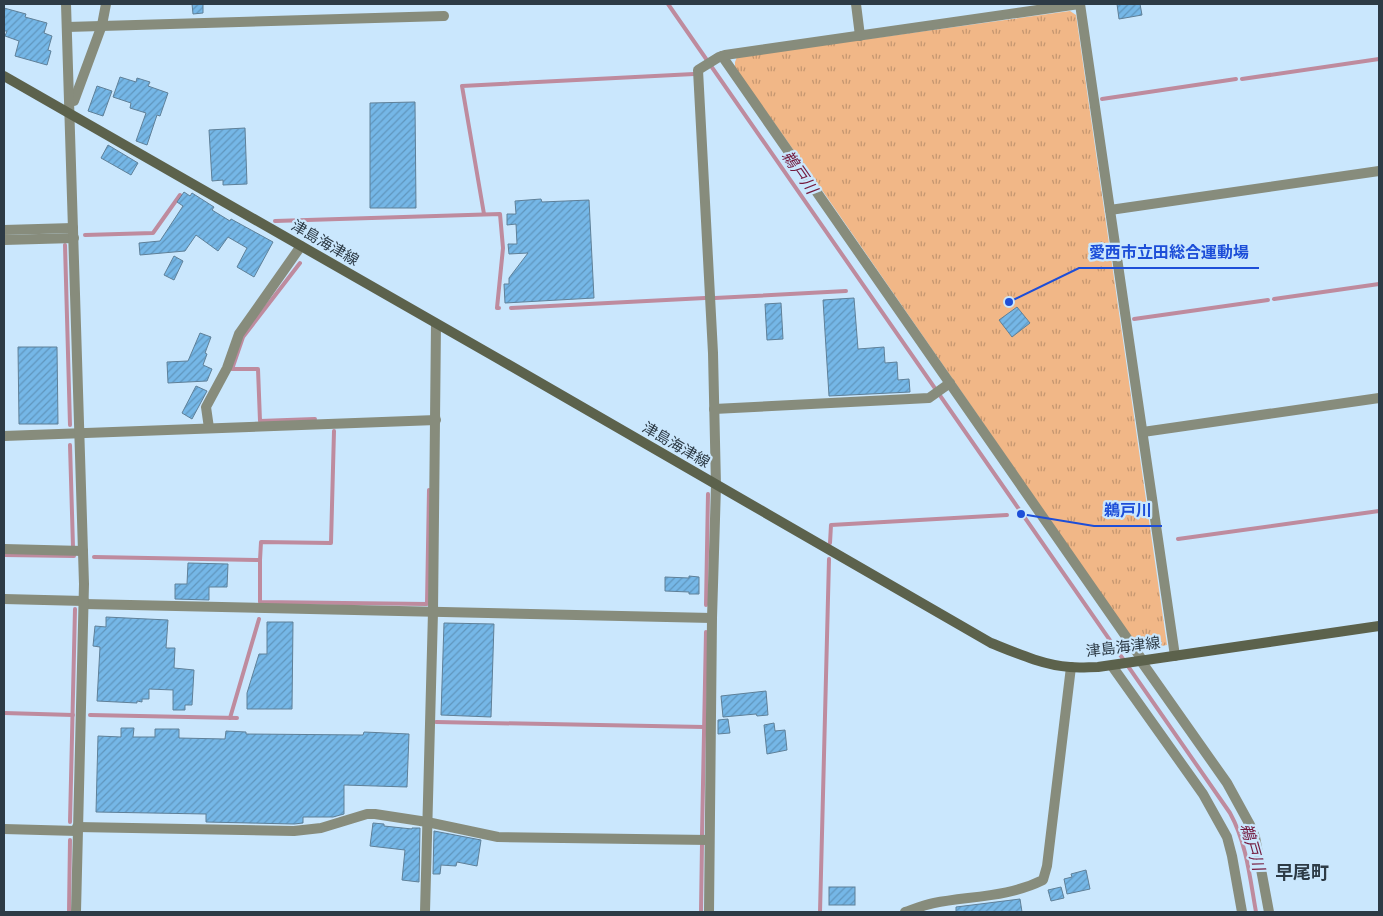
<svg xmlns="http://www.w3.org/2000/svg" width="1383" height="916" font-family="Montserrat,'Noto Sans JP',sans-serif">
<defs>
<pattern id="park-tufts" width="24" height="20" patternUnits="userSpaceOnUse" patternTransform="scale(1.25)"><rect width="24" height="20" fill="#f1b787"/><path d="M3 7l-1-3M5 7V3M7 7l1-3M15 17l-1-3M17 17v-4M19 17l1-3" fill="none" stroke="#c49670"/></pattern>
<pattern id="building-hatch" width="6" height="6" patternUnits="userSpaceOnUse" patternTransform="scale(1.25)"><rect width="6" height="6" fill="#75b7e7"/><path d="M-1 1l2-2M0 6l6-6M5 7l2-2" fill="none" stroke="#6096bd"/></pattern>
</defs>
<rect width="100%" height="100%" fill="#cae7fd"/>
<polygon fill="url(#park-tufts)" points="1070,11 1076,15 1167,645 1140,650 822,190 735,68 735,62 737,57"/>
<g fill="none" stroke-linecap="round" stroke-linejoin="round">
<g stroke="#be8b9e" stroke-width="4">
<path d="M668,4l562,809c17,31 20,66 26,99"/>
<polyline points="1242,79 1379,59"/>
<polyline points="1102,99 1236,79"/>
<polyline points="484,214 462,86 694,74"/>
<polyline points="275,221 500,214 503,248 497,308 499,308"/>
<polyline points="85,235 153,233 180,195"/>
<polyline points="65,245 70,425"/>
<polyline points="300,263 243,337 232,369 258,369 260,421 315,419"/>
<polyline points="715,298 846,291"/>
<polyline points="1274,299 1379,284"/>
<polyline points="511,308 705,298"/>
<polyline points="1134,319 1268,300"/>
<polyline points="70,445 73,547"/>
<polyline points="1178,539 1379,511"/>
<polyline points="830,543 831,525 1007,515"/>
<polyline points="4,555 74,556"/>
<polyline points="94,557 260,560 261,542 331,543 334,431"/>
<polyline points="260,560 260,602 427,604 429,490"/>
<polyline points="706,605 708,494"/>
<polyline points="4,713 73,715"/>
<polyline points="90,715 237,718"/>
<polyline points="230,718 259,619"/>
<polyline points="436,722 704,727"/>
<polyline points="70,822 75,609"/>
<polyline points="702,835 706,632"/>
<polyline points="69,912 70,840"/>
<polyline points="701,912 702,844"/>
<polyline points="820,912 829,559"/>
</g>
</g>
<g fill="url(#building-hatch)" stroke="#5f8098">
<polygon points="192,4 203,4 203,13 193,14"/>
<polygon points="1117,4 1140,4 1142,15 1119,19"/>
<polygon points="4,8 26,14 25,17 47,23 44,33 52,36 48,50 51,51 47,65 15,56 19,41 5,36 7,31 4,31"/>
<polygon points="120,77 136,82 137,78 150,82 148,86 168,93 160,116 157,115 147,145 136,141 146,113 130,108 131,103 113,97"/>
<polygon points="97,86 112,91 103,116 88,111"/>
<polygon points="415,102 416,208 370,208 370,103"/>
<polygon points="245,128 247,184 223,185 223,180 212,181 209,130"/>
<polygon points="108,145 138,163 131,175 101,158"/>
<polygon points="184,192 190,196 192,193 214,207 212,210 230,221 231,219 273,242 254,277 237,267 247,248 228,237 218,251 196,235 185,251 140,255 139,243 160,241 183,206 177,202"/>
<polygon points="541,199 542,202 589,200 594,298 505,303 504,284 509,284 509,278 528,253 509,254 508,244 517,244 516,224 507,225 507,214 516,214 515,201"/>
<polygon points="174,256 183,261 174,280 164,275"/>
<polygon points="854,298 858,349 884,347 885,363 897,362 898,380 909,379 910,392 829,396 823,300"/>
<polygon points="781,303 783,339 767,340 765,304"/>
<polygon points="1017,307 1030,323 1012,337 999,320"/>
<polygon points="200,333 211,337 205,353 207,354 203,365 212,369 207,381 168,383 167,362 188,361"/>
<polygon points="18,347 57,347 58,424 19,424"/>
<polygon points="196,386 207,391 192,419 182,413"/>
<polygon points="188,563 228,564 227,587 209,587 209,600 175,599 175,584 187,584"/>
<polygon points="689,576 699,577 699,594 689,594 689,592 665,591 665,577 689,578"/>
<polygon points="106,617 168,620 166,648 175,648 174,668 194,670 192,705 185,705 185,710 173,710 173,690 149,689 149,699 142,699 142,702 137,701 137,703 97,701 100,647 93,646 95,626 106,627"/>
<polygon points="267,622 293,622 292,709 247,709 247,693 259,654 267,654"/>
<polygon points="444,623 494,624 491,717 441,715"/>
<polygon points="766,691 768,715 757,716 756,714 723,717 721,696"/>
<polygon points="728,719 730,733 718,734 718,720"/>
<polygon points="774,723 775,731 785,730 787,750 767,754 764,725"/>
<polygon points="121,728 134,728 133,737 155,737 155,729 179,729 179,738 225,739 226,731 246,732 246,734 363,735 364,732 409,734 407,787 344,785 344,814 333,817 303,817 303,823 294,824 206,822 206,814 96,812 98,736 121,737"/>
<polygon points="373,823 384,824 384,826 412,829 412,828 420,828 419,882 402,880 405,850 370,846"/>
<polygon points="434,831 481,840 477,866 457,862 456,866 441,865 440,874 433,874"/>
<polygon points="1086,870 1090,889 1067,894 1064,879 1072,877 1071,874"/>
<rect x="829" y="887" width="26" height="18"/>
<polygon points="1061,887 1064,898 1051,901 1048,890"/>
<polygon points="1020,899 1022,912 956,912 956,907"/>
</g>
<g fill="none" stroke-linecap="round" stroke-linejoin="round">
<g stroke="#878c7c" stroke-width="10">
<polyline points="856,4 860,36"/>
<polyline points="1080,4 1175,656"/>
<polyline points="67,27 444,16"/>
<polyline points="722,56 1143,661"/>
<polyline points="74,101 102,25 106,4"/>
<polyline points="1110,210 1379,171"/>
<polyline points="4,230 73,228"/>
<polyline points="4,240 74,238"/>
<polyline points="714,409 929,398 950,383"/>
<polyline points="209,428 206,407 227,368 239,334 301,246"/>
<polyline points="1143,432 1379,398"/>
<polyline points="4,436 436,420"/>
<polyline points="4,549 83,551"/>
<polyline points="4,599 84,601"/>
<polyline points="84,604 712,618"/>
<polyline points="1141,661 1227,783 1250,825 1255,837 1269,912"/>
<polyline points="1112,666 1203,794 1227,837 1232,856 1242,912"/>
<polyline points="77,827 294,831 321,828 367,814 375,814 427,822 498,837 709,840"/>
<polyline points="4,829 77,831"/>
<polyline points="425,912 433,612 436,324"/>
<polyline points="709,912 712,618 716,486 713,353 698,70 719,57 725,55 1079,4"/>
<path d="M905,912c9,-3 19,-7 29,-9 37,-7 75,-6 109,-23l4,-14 24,-199"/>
</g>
<polyline stroke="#878c7c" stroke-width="10" points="66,4 84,584 76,912"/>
<path stroke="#5c624c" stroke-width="10" d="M4,76l493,282 494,285c25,10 52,22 79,24 9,1 19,0 28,0l281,-41"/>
</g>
<g text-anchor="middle" stroke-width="4.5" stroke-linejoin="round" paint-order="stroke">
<g font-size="15" fill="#2d3b46" stroke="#cae7fd">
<text transform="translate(325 243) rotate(30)" y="5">津島海津線</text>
<text transform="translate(676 445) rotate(30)" y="5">津島海津線</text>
<text transform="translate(1123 647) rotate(-7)" y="5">津島海津線</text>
</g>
<g font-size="16" font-style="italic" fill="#73193d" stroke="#cae7fd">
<text transform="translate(800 172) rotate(55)" y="6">鵜戸川</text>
<text transform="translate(1253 847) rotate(74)" y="6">鵜戸川</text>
</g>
<g font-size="18" font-weight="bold" fill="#2d3b46" stroke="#cae7fd">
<text x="1302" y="879">早尾町</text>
</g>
</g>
<path fill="none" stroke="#1d4ed8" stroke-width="2" d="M1009 302L1079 268H1259M1021 514L1094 526H1162"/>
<g fill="#1d4ed8" stroke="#cae7fd" stroke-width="2">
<circle cx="1009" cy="302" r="5"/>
<circle cx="1021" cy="514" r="5"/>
</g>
<g font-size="16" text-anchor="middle" font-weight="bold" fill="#1d4ed8" stroke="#cae7fd" stroke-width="4.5" stroke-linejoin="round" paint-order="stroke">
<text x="1169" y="258">愛西市立田総合運動場</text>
<text x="1128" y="516">鵜戸川</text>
</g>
<rect width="1383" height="916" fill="none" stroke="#2d3b46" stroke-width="10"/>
</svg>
